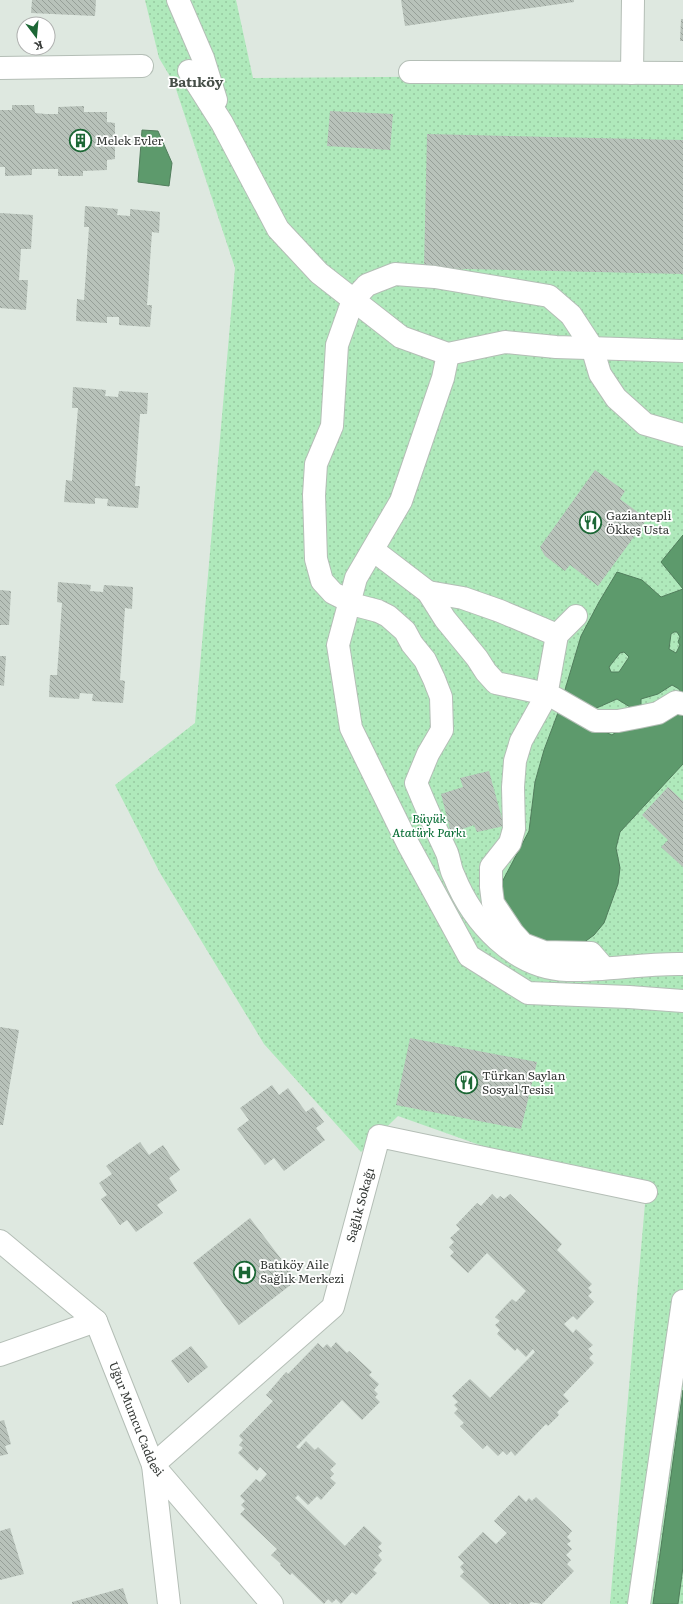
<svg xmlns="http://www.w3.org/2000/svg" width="683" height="1604" font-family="Literata,serif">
<defs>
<pattern id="park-dots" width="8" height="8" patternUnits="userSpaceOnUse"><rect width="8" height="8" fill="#afe9bb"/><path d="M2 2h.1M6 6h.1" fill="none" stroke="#97c9a1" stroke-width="1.8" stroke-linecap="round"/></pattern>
<pattern id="building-back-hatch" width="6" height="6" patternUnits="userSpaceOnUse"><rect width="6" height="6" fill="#b8c2ba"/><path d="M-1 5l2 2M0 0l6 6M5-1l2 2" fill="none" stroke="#969f98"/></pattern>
</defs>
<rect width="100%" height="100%" fill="#dee8e0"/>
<polygon fill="url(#park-dots)" points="145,0 236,0 253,78 635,75 683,72 683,1604 610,1604 646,1192 488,1148 398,1116 361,1152 264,1044 160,873 115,785 195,723 235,268 174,83 159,58"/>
<g fill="#5d9a6c" stroke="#517d5c" fill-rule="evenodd">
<polygon points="142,130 158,131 172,163 169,186 138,182"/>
<path d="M683,535v229l-63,68 -4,16 4,20 -2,16 -14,39 -10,12 -15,11 -56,-9 -22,-33v-20l28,-53 6,-49 9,-32 15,-40 22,-74 18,-34 18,-30 25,8 19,17 22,-8 -22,-27zM674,632h3l3,5 -2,5 2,3 -4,8 -7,-4 2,-15zM624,652l5,5 -10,15h-8l-2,-5 11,-14zM672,685l7,4 3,7 -39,13 -2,-5v-5l17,-5zM617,699l13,8c0,13 -7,21 -18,28l-9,-4 -11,-21z"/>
<polygon points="683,1390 683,1567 678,1604 653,1604"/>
</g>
<g fill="url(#building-back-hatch)">
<polygon points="32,0 96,0 95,16 31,13"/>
<polygon points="401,0 574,0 574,2 405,26"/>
<polygon points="681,19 683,19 683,41 680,41"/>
<polygon points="12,105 34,105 35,113 46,114 58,114 58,107 84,106 84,112 107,112 107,122 115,123 115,159 107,160 107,170 83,171 83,176 58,176 58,169 32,169 32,175 5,176 5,167 0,167 0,110 12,110"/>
<polygon points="330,111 393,114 390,150 327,146"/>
<polygon points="427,134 683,140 683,274 424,268"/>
<polygon points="85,206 118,209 117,215 130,216 130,209 160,212 159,233 152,232 147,305 152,305 150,327 119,325 119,317 107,317 107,323 76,321 77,299 84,300 89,227 84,227"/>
<polygon points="0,213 33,215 31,249 21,249 19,280 28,280 26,310 0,308"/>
<polygon points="73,387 106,390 105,396 118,397 119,391 148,393 147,414 140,414 135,486 140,486 138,508 107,506 108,499 95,498 95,504 64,502 66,480 72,481 78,408 72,408"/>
<polygon points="595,470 625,491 620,499 647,519 598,586 570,565 565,571 545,556 540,547"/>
<polygon points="58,582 91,585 90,591 103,592 104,585 133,587 132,609 125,608 120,680 125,681 123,703 92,701 93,694 80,693 79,699 49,697 50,675 57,675 62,603 57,602"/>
<polygon points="0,590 11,591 9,625 0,625"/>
<polygon points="0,656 6,656 4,686 0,685"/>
<polygon points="489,771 504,826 477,832 474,825 451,833 441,794 463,787 460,778"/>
<polygon points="668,787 683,801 683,867 661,847 668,840 642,815"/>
<polygon points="0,1027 19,1030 3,1125 0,1125"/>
<polygon points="410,1038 537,1062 521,1129 396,1105"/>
<polygon points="272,1085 279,1095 288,1088 306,1112 313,1107 324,1122 316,1128 325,1140 284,1171 274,1158 265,1165 237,1129 249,1120 240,1108"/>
<polygon points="140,1142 149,1155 163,1145 180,1170 169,1178 177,1191 157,1205 163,1213 136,1232 127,1220 120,1225 101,1199 107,1195 99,1183 112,1174 106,1166"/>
<polygon points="492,1194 497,1199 500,1196 504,1199 510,1194 562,1244 557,1250 592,1284 588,1288 592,1292 588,1296 594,1302 577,1320 573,1316 564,1324 573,1333 576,1329 593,1345 588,1349 593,1354 589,1358 594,1363 563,1395 569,1401 557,1412 559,1415 548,1426 546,1424 515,1456 511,1451 507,1455 503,1451 498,1456 487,1445 483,1449 460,1426 464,1423 454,1413 458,1409 454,1405 458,1402 452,1396 470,1379 490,1398 535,1352 533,1349 526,1357 517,1348 515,1351 497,1334 500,1330 495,1325 500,1321 495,1317 512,1299 516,1302 526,1291 487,1253 468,1273 450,1256 454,1252 449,1247 454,1242 450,1238 460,1229 456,1225 477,1203 481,1206"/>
<polygon points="250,1218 297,1280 239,1325 193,1263"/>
<polygon points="336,1342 347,1353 349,1351 372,1372 369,1375 379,1384 374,1390 378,1394 375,1397 380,1402 362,1420 342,1400 296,1447 299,1449 306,1441 315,1450 318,1447 336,1464 330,1470 334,1474 330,1478 336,1483 321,1500 317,1496 308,1505 298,1495 295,1498 345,1546 364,1526 382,1543 378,1547 382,1551 378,1555 382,1560 373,1570 377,1573 356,1595 352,1592 341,1604 336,1599 332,1603 328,1599 324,1604 292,1573 290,1575 280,1565 281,1564 271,1555 277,1549 240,1514 245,1509 241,1505 245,1501 240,1496 256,1479 260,1482 267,1474 260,1467 257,1471 238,1453 243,1448 239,1445 243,1440 239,1436 273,1401 266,1395 286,1372 288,1374 318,1343 323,1348 327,1344 331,1348"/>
<polygon points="191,1346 208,1367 188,1383 171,1361"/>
<polygon points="4,1420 11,1444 5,1446 8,1454 0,1456 0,1421"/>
<polygon points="519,1495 526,1502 529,1498 532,1501 536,1497 572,1531 567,1537 571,1541 567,1544 572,1549 566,1555 571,1560 567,1564 574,1571 542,1604 531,1602 529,1604 512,1604 510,1602 509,1604 490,1604 460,1576 464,1572 460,1567 464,1563 458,1557 483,1532 496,1544 507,1533 494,1521"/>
<polygon points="10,1528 24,1574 0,1580 0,1531"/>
<polygon points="123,1588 128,1604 72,1604 72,1602"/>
</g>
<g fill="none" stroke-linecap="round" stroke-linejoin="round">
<defs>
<g id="street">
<polyline points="178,0 203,58 216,100"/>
<polyline points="0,68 142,66"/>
<polyline points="189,71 222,123 278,229 319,273 401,337 448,354 505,342 556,347 683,351"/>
<polyline points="410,72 683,73"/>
<polyline points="632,73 633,0"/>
<polyline points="448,354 443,378 401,501 356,578 338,645 351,728 408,844 469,956 528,993 629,997 683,1001"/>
<path d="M683,435l-38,-11 -29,-26 -16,-24 -8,-27 -21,-32 -22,-19 -114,-19 -40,-3 -28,11 -14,15 -16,45 -5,81 -16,38 -2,31 2,64 6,22 11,12 26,13 19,5 10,5 17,15 7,13 13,16 9,19 7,18 1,33 -14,24 -12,29c10,24 20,47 31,70 3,8 3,16 7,23 19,47 60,92 113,94 39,1 77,-7 116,-6"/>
<polyline points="373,550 428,592 445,619 477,658 486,672 496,683 533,691 555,698 595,721 618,721 639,717 658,713 676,702 683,704"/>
<polyline points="428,592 463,598 500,611 557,635"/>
<polyline points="576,616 557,635 546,696 521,741 515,761 513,787 514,829 510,843 491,867 491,887 493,903 513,933 523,944 544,952 591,953 604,968"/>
<polyline points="0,1355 96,1321"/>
<path id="s1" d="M169,1604l-16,-139 180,-158 46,-171 267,56"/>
<polyline points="639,1604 683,1301"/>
</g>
<g id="secondary">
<path id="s2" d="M0,1241l96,80 57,144 119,139"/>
</g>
</defs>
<use href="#street" stroke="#b4beb6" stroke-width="24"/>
<use href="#secondary" stroke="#b4beb6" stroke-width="24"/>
<use href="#street" stroke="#fff" stroke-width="22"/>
<use href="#secondary" stroke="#fff" stroke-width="22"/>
</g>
<defs>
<symbol id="building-ring" viewBox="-11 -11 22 22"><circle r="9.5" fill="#fff" stroke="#1c6735" stroke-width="1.5"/><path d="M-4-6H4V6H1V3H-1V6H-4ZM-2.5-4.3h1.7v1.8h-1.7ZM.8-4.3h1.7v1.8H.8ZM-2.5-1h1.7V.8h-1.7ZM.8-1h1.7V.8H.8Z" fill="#1c6735"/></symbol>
<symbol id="restaurant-ring" viewBox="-11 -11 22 22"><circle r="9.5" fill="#fff" stroke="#1c6735" stroke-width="1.5"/><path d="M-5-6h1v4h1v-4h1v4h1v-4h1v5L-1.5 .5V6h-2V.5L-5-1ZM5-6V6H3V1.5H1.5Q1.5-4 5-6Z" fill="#1c6735"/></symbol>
<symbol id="hospital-ring" viewBox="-11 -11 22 22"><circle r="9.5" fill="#fff" stroke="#1c6735" stroke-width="1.5"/><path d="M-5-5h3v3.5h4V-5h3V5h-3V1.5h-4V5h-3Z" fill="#1c6735"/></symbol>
</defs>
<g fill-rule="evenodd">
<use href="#building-ring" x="68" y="128" width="25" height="25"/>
<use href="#restaurant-ring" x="578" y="510" width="25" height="25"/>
<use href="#restaurant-ring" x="454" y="1070" width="25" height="25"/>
<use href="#hospital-ring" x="232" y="1260" width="25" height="25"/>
</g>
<g text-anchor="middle" stroke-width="3.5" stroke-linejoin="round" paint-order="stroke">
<g font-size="12" fill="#363a37" stroke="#fff" text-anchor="start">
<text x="96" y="145">Melek Evler</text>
<text x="606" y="520">Gaziantepli<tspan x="606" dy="14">Ökkeş Usta</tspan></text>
<text x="482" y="1080">Türkan Saylan<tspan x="482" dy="14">Sosyal Tesisi</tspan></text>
<text x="260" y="1269">Batıköy Aile<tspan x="260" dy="14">Sağlık Merkezi</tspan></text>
</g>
<g font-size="12" font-style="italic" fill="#00692f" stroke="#fff">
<text x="429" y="823">Büyük<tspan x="429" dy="14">Atatürk Parkı</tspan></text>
</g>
<g font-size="12" fill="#363a37" stroke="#fff">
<text dy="4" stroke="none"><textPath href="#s1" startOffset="485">Sağlık Sokağı</textPath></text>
<text dy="4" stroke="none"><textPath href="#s2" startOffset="231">Uğur Mumcu Caddesi</textPath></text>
</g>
<g font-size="14" font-weight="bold" fill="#464f48" stroke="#fff">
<text x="196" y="87">Batıköy</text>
</g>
</g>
<g transform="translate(36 36) rotate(164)"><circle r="19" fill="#ffffff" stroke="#afb0af"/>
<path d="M0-3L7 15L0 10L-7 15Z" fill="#1c6735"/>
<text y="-6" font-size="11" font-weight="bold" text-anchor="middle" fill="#363a37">K</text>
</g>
</svg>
